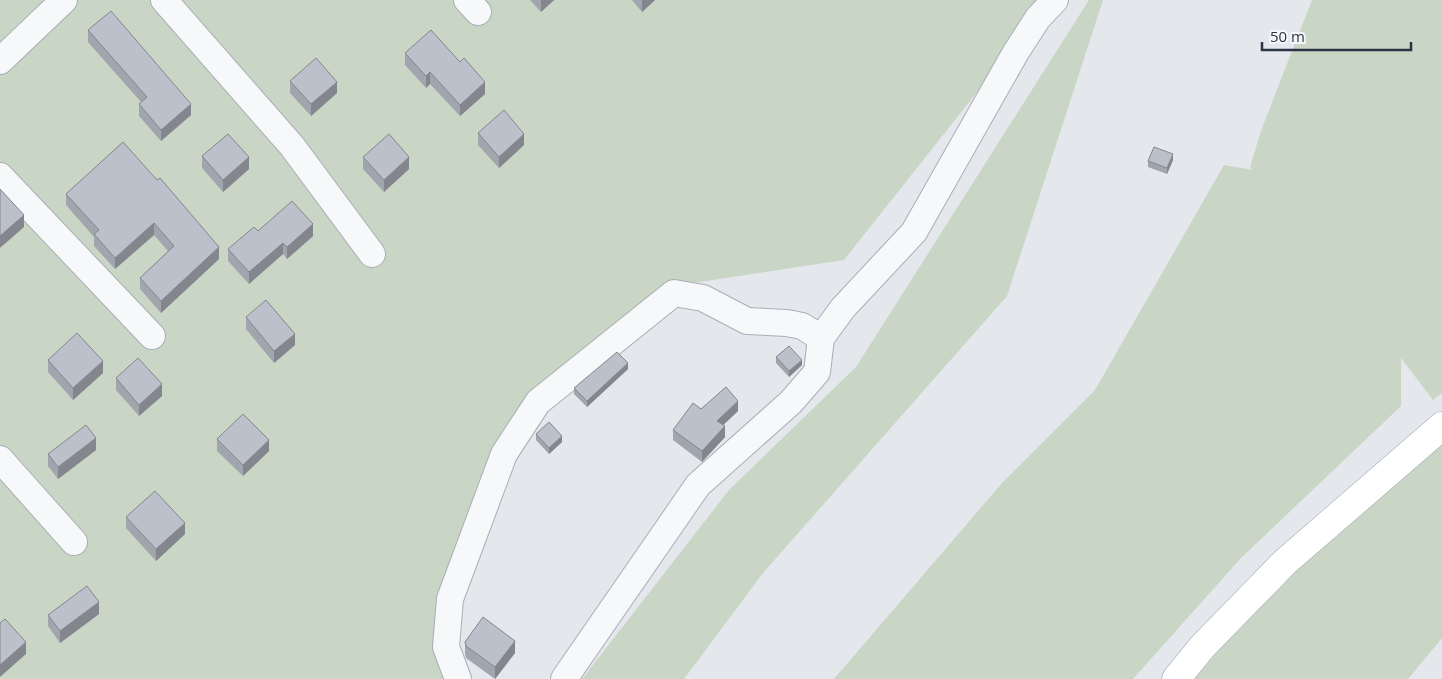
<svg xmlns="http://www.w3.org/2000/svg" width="1442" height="679" font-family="'Open Sans',sans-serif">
<rect width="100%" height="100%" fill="#e4e7ec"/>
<g fill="#c9d6c5">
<polygon points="0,0 1050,0 844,260 666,287 500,450 451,635 465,679 0,679"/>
<polygon points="1089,0 1103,0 1007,296 763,573 684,679 582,679 729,490 856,367"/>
<polygon points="1312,0 1442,0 1442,393 1433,400 1401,358 1401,406 1241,558 1133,679 834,679 1002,483 1095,390 1224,165 1253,170 1250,167 1262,128"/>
<polygon points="1442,444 1442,638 1408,679 1194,679 1268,594"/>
</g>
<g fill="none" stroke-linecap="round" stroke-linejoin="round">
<defs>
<g id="minor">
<polyline points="164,0 292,146 372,254"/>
<polyline points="467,0 478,12"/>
<polyline points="0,61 64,0"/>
<polyline points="0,176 152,336"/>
<polyline points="0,459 74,542"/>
<polyline points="458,679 446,647 450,599 504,454 538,402 674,293 703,298 747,321 787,323 802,326 821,338"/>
<polyline points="564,679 698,485 791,402 817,372 821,338 843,308 914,232 1016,52 1038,18 1055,0"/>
</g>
<polyline id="major" points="1176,679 1202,647 1285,562 1442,426"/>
</defs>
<use href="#minor" stroke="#a9aeb7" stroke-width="28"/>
<use href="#major" stroke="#a3abb8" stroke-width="29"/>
<use href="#minor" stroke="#f7f8fa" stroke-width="26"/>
<use href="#major" stroke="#fff" stroke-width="28"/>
</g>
<g fill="#a1a5ae">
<polygon points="530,0 554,0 541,12"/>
<polygon points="632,0 655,0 642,12"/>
<polygon points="88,30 191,115 161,141 139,116 139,104 141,102 88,42"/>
<polygon points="405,53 485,94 460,116 430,84 426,88 405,65"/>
<polygon points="290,81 337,93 311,116 290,93"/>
<polygon points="478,133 524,145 499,168 478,145"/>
<polygon points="123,142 219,259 161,313 140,289 140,278 168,251 154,235 115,269 94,246 94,237 66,205 66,194"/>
<polygon points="202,156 249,169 223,192 202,168"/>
<polygon points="363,157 409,169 384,192 363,169"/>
<polygon points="1173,160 1167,174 1148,167 1148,161"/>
<polygon points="258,231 313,236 287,259 283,254 249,284 228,261 228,249"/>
<polygon points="246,317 295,345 274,363 246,329"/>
<polygon points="776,357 802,365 789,377 776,363"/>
<polygon points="48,360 103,373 73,400 48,372"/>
<polygon points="628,369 587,407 574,394 574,388"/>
<polygon points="116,378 162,396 139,416 116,390"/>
<polygon points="701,409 738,411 723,425 725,437 702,462 673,440 673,430"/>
<polygon points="536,434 562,442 549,454 536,440"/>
<polygon points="217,439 269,451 243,476 217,451"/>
<polygon points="96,450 58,479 48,466 48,454"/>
<polygon points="126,517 185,534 156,561 126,528"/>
<polygon points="99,614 60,643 48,626 48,615"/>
<polygon points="465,642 515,653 495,679 466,658 465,654"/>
</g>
<g fill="#83868d">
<polygon points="541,0 554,0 541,12"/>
<polygon points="642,0 655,0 642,12"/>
<polygon points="430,72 430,84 426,88 426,76"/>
<polygon points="337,82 337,93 311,116 311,104"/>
<polygon points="485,82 485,94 460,116 460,105"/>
<polygon points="191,104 191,115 161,141 161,130"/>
<polygon points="524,134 524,145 499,168 499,157"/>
<polygon points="1173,154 1173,160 1167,174 1167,168"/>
<polygon points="249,157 249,169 223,192 223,180"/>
<polygon points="409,157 409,169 384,192 384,180"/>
<polygon points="24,215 24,227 0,248 0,236"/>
<polygon points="154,223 154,235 115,269 115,258"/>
<polygon points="313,224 313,236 287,259 287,247"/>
<polygon points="283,243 283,254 249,284 249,272"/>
<polygon points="219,247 219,259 161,313 161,301"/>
<polygon points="295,334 295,345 274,363 274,351"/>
<polygon points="802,360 802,365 789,377 789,371"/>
<polygon points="103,361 103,373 73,400 73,388"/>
<polygon points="628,363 628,369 587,407 587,401"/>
<polygon points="162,384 162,396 139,416 139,405"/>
<polygon points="738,401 738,411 717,431 717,421"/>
<polygon points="725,426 725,437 702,462 702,451"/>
<polygon points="562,436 562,442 549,454 549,448"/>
<polygon points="96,438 96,450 58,479 58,467"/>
<polygon points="269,440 269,451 243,476 243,465"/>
<polygon points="185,523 185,534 156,561 156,549"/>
<polygon points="99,602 99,614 60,643 60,631"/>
<polygon points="515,641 515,653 495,679 495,667"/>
<polygon points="26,642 26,654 0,677 0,665"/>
</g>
<g fill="#bbc0ca" stroke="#83868d">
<polygon points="111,11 191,104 161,130 139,104 147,97 88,30"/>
<polygon points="431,30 460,62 464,58 485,82 460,105 430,72 426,76 405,53"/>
<polygon points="316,58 337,82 311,104 290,81"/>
<polygon points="504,110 524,134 499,157 478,133"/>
<polygon points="228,134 249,157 223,180 202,156"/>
<polygon points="389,134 409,157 384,180 363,157"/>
<polygon points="123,142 157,180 160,178 219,247 161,301 140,278 174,246 154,223 115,258 94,234 99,230 66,194"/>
<polygon points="1154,147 1173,154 1167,168 1148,161"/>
<polygon points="0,189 24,215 0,236"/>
<polygon points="292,201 313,224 287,247 283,243 249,272 228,249 254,227 258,231"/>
<polygon points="266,300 295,334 274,351 246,317"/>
<polygon points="77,333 103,361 73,388 48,360"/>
<polygon points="789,346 802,360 789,371 776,357"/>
<polygon points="617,352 628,363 587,401 574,388"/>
<polygon points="138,358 162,384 139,405 116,378"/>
<polygon points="726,387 738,401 717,421 725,426 702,451 673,430 693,403 701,409"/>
<polygon points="243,414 269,440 243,465 217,439"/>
<polygon points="549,422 562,436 549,448 536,434"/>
<polygon points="86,425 96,438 58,467 48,454"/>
<polygon points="155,491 185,523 156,549 126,517"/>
<polygon points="87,586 99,602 60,631 48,615"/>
<polygon points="483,617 515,641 495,667 466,646 465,642"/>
<polygon points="5,619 26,642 0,665 0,623"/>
</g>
<path d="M1262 42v8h149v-8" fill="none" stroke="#2b3445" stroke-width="2.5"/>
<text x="1270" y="42" font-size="15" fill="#2b3445" stroke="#f4f6f9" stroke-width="4" paint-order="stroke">50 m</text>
</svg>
